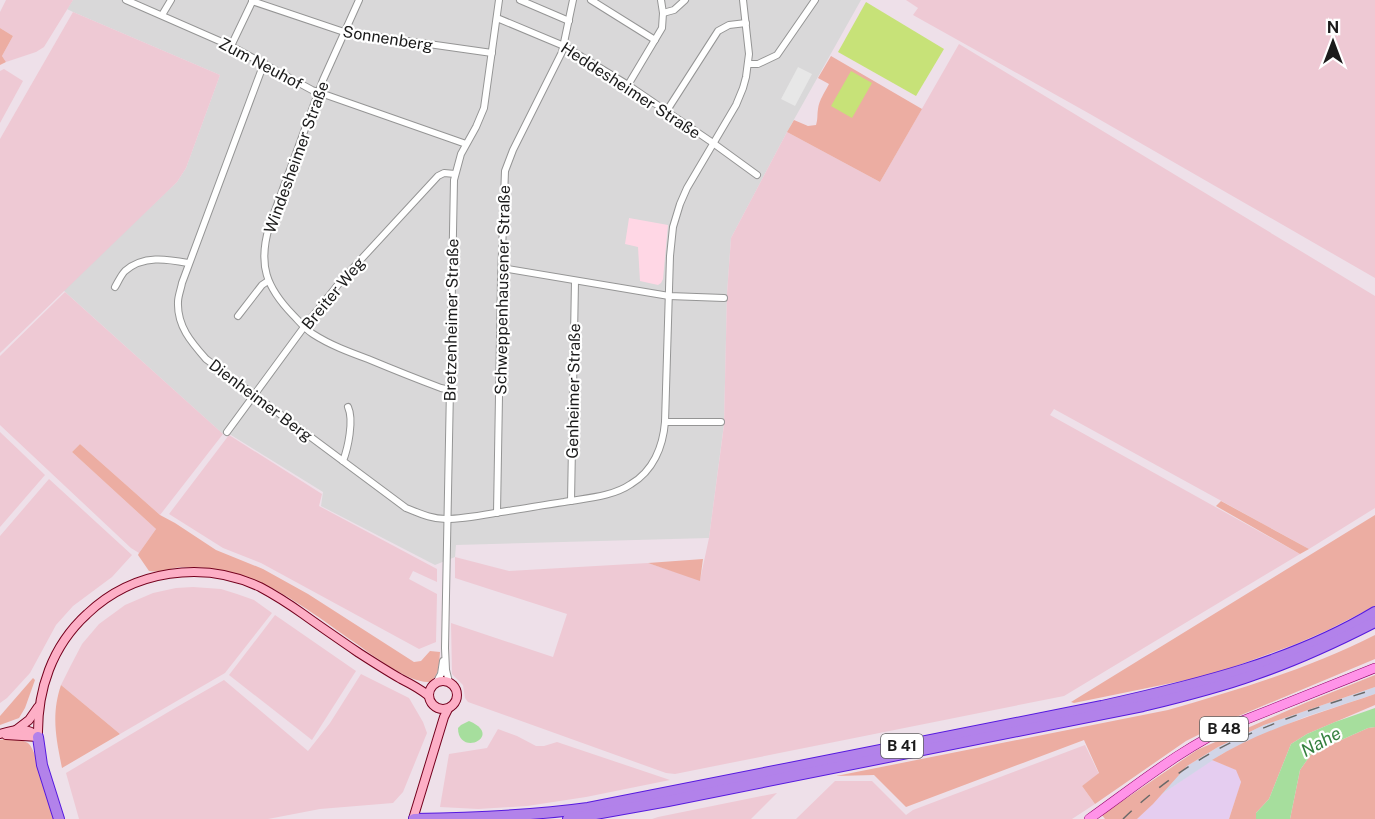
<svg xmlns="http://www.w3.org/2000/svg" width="1375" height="819" font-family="'Public Sans',sans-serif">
<rect width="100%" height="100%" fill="#eee0e9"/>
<polygon fill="#d9d8d9" points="73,0 861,0 787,132 731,238 727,294 724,424 709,538 456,545 455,557 435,565 321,506 323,492 231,435 223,434 63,290 177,182 186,168 220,75 73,12 67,9"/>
<polygon fill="#e5cdf0" points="1212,760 1237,770 1241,783 1229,819 1137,819 1162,794"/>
<polygon fill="#d1d5e7" points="1375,687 1375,694 1305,717 1246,742 1222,754 1162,794 1120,819 1187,766 1218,747 1264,725"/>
<polygon fill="#ffd7e5" points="629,218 668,225 663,279 661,283 658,285 640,281 638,247 625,244"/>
<g fill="#eec9d4">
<polygon points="6,0 73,0 44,47 36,52 6,62 2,56 13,36 0,28 0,12"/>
<polygon points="906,0 1375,0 1375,278 1090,114 913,15 918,8"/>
<polygon points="73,12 220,75 186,168 177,182 0,353 0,139"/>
<polygon points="959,44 1375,296 1375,508 1309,549 1054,409 1050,415 1300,554 1064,696 675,774 666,773 468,702 465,698 463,685 452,674 451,623 553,657 567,614 455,578 455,557 509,571 648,563 700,580 709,538 724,425 727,294 731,238 787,132 880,182"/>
<polygon points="4,69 23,81 0,123 0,71"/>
<polygon points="65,292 223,434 160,515 80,444 72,452 156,529 139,553 131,548 0,425 0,356"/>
<polygon points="0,432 45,475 0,527"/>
<polygon points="229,435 322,494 319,506 437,569 437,582 413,571 409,579 437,594 436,642 419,649 261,563 223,548 169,514"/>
<polygon points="49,479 132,555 112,577 73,606 56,625 30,673 7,698 0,703 0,536"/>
<polygon points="193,587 221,589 237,594 254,600 272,613 225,673 120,734 61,685 70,667 82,644 99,624 125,605 153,593 176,588"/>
<polygon points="275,615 356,671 312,740 229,675"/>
<polygon points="361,674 409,698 423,722 427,733 403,792 393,803 320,809 268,819 79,819 66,773 175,708 224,680 308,751 330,723"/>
<polygon points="498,729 517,736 536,746 544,746 557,742 670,780 586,797 527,806 478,809 440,807 449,754 487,748"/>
<polygon points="1085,745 1099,774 1082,786 1095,804 1072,819 796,819 835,781 872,781 906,815 913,810"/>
<polygon points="777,793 751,819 652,819 658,817"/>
</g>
<g fill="#ecada2">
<polygon points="0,28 13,36 2,56 6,62 0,65"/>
<path d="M831,56l91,53 -42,73 -93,-50 7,-12 14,6 8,-1c2,-6 1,-10 2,-16 1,-9 7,-17 11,-25l-11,-6z"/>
<path d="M80,444l80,71 15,8 41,27 47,19 45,25 106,68 7,-1 9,-10 10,1c-1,11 0,23 -10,30 -20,2 -59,-28 -76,-40 -29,-20 -64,-47 -97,-61 -24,-11 -50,-14 -76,-14 -10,1 -21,6 -32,4l-11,-16 1,-2 17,-24 -84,-77z"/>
<polygon points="1221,501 1309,549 1300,554 1216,506"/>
<polygon points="1375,515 1375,606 1328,630 1296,644 1225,670 1201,677 1074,703 1071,702"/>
<polygon points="703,559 700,581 648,563"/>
<path d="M1375,635v24l-153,64 -36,18 -91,63 -13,-18 17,-13 -15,-33 -178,67 -32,-32 -38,1 332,-66c70,-20 142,-42 207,-75z"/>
<polygon points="1375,675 1375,687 1264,725 1218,747 1187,766 1153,804 1137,819 1105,819 1102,815 1197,750 1305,703"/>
<polygon points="33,678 35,680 25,708 19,718 0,725 0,716"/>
<path d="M61,685l59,49 -58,34c-6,-30 -11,-53 -1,-83z"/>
<path d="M1375,694v11l-68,29 -16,10 -22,55 -13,14v6h-27l12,-37 -5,-12 -24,-10c50,-31 108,-47 163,-66z"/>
<polygon points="1375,727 1375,819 1290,819 1300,770 1312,753 1368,728"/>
<path d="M5,739c7,1 16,0 23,4 9,7 22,62 27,76h-55v-79z"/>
</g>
<g fill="#c7e278">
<polygon points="866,2 944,49 916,96 838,52"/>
<polygon points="851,71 872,83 852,118 831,106"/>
</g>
<polygon fill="#e7e7e7" points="798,67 812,74 795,106 781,99"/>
<g fill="#a6de9d">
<polygon points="1375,708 1375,727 1368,728 1312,753 1300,770 1290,819 1256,819 1256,813 1269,799 1291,744 1307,734 1335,722"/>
<path d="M469,721c36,15 -11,37 -11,7l3,-3z"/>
</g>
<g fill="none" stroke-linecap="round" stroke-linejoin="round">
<defs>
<g id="street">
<polyline points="126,0 231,46 312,90 466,144"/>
<path d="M359,0l-36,80 -54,147c-11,38 -3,60 24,88 6,6 12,14 20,19 17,11 36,18 55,25 24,10 49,20 73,29l9,2"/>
<polyline points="520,0 569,21"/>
<polyline points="591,0 655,40"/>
<polyline points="252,1 344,32 492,53"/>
<polyline points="663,13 674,10 685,0"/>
<polyline points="162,15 171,0"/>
<polyline points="497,18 564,46 628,85 713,143 757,175"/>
<polyline points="231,46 253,0"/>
<path d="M264,63l-82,220c-1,6 -4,13 -4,19 -1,24 13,40 28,57l200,149c13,5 25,11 40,11 17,0 37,-4 55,-7 21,-3 42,-7 63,-10 22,-4 48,-5 67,-18 22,-13 32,-37 34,-62l5,-166 3,-29 7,-23 7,-16 49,-83 7,-17 3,-11 3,-23 -6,-54"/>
<polyline points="748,64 758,64 777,55 815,0"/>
<polyline points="628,85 662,28 663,13 661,0"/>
<polyline points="666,112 718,31 729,25 746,23"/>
<polyline points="502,268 669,296 724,298"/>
<path d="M115,287c3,-5 6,-12 10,-16 18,-16 42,-12 63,-8"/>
<polyline points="238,316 262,285 268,281"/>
<polyline points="665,422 721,422"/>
<polyline points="227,432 304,327 341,281 438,176 444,173 455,174"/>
<path d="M343,461c5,-13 11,-41 5,-54"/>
<polyline points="571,501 575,281"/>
<polyline points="497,513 501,279 505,171 513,150 562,52 573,0"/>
<polyline points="449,682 446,670 445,648 454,180 461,154 476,127 484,108 499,0"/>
<polyline points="436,683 441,674 443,661"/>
</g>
<g id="secondary">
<circle cx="443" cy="695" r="14"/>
<polyline points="16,730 29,720 38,707"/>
<path d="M0,734c14,-4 27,-8 38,3"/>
<polyline points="6,735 38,737"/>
<path d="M38,737c-1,-47 14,-91 49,-123 46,-44 116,-54 173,-27 15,8 29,17 43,27 18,13 37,26 56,39 14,9 28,18 42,26 10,5 19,10 28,17"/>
<polyline points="413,819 444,717 448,709"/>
</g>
<path id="primary" d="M1089,819c48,-34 94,-72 148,-96l138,-55"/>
<g id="highway">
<polyline points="38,737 42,765 59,819"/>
<path d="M414,819c58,-1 116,-3 174,-11l514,-102c94,-21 190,-44 273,-94"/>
<path d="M568,819l100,-18 475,-95c37,-9 74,-18 110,-31 42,-14 83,-33 122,-53"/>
</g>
</defs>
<use href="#street" stroke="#959595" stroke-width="8"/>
<use href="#secondary" stroke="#74001d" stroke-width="10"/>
<use href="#primary" stroke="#920065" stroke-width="10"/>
<use href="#highway" stroke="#551ade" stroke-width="12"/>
<use href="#street" stroke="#fff" stroke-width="6"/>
<use href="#secondary" stroke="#fdafc6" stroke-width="8"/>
<use href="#primary" stroke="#ff93e8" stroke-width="9"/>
<use href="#highway" stroke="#b282ea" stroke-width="10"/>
<path stroke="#696969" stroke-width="1.5" stroke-dasharray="12 12" stroke-linecap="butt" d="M1123,819c35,-34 77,-63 122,-83 42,-19 86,-33 130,-47"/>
</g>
<g text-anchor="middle" stroke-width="4.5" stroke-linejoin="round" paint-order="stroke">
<g fill="#fff" stroke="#5f5f5f" stroke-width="1.5">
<rect x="1200" y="717" width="48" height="24" rx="4.5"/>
<rect x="881" y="734" width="42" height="24" rx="4.5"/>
</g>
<g font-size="15" font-weight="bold" fill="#1b1b1b">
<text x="1224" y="734">B 48</text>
<text x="902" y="751">B 41</text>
</g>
<g font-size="16" fill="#1b1b1b" stroke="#fff">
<text transform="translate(388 38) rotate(9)" y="6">Sonnenberg</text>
<text transform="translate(261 63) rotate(28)" y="6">Zum Neuhof</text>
<text transform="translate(631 90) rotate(33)" y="6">Heddesheimer Straße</text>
<text transform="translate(296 157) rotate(-70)" y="6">Windesheimer Straße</text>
<text transform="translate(502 290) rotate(-89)" y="6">Schweppenhausener Straße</text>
<text transform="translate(333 293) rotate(-50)" y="6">Breiter Weg</text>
<text transform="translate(451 320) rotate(-89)" y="6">Bretzenheimer Straße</text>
<text transform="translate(573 391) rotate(-89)" y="6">Genheimer Straße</text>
<text transform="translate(261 400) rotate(37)" y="6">Dienheimer Berg</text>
</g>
<g font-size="18" font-style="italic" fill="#35803f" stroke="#fff">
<text transform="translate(1321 742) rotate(-29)" y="6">Nahe</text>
</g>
</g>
<g transform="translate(1333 42)" stroke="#ffffff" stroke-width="4.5" paint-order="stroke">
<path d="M0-4.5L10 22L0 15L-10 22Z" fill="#1b1b1b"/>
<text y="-9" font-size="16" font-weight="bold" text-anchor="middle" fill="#1b1b1b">N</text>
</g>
</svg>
